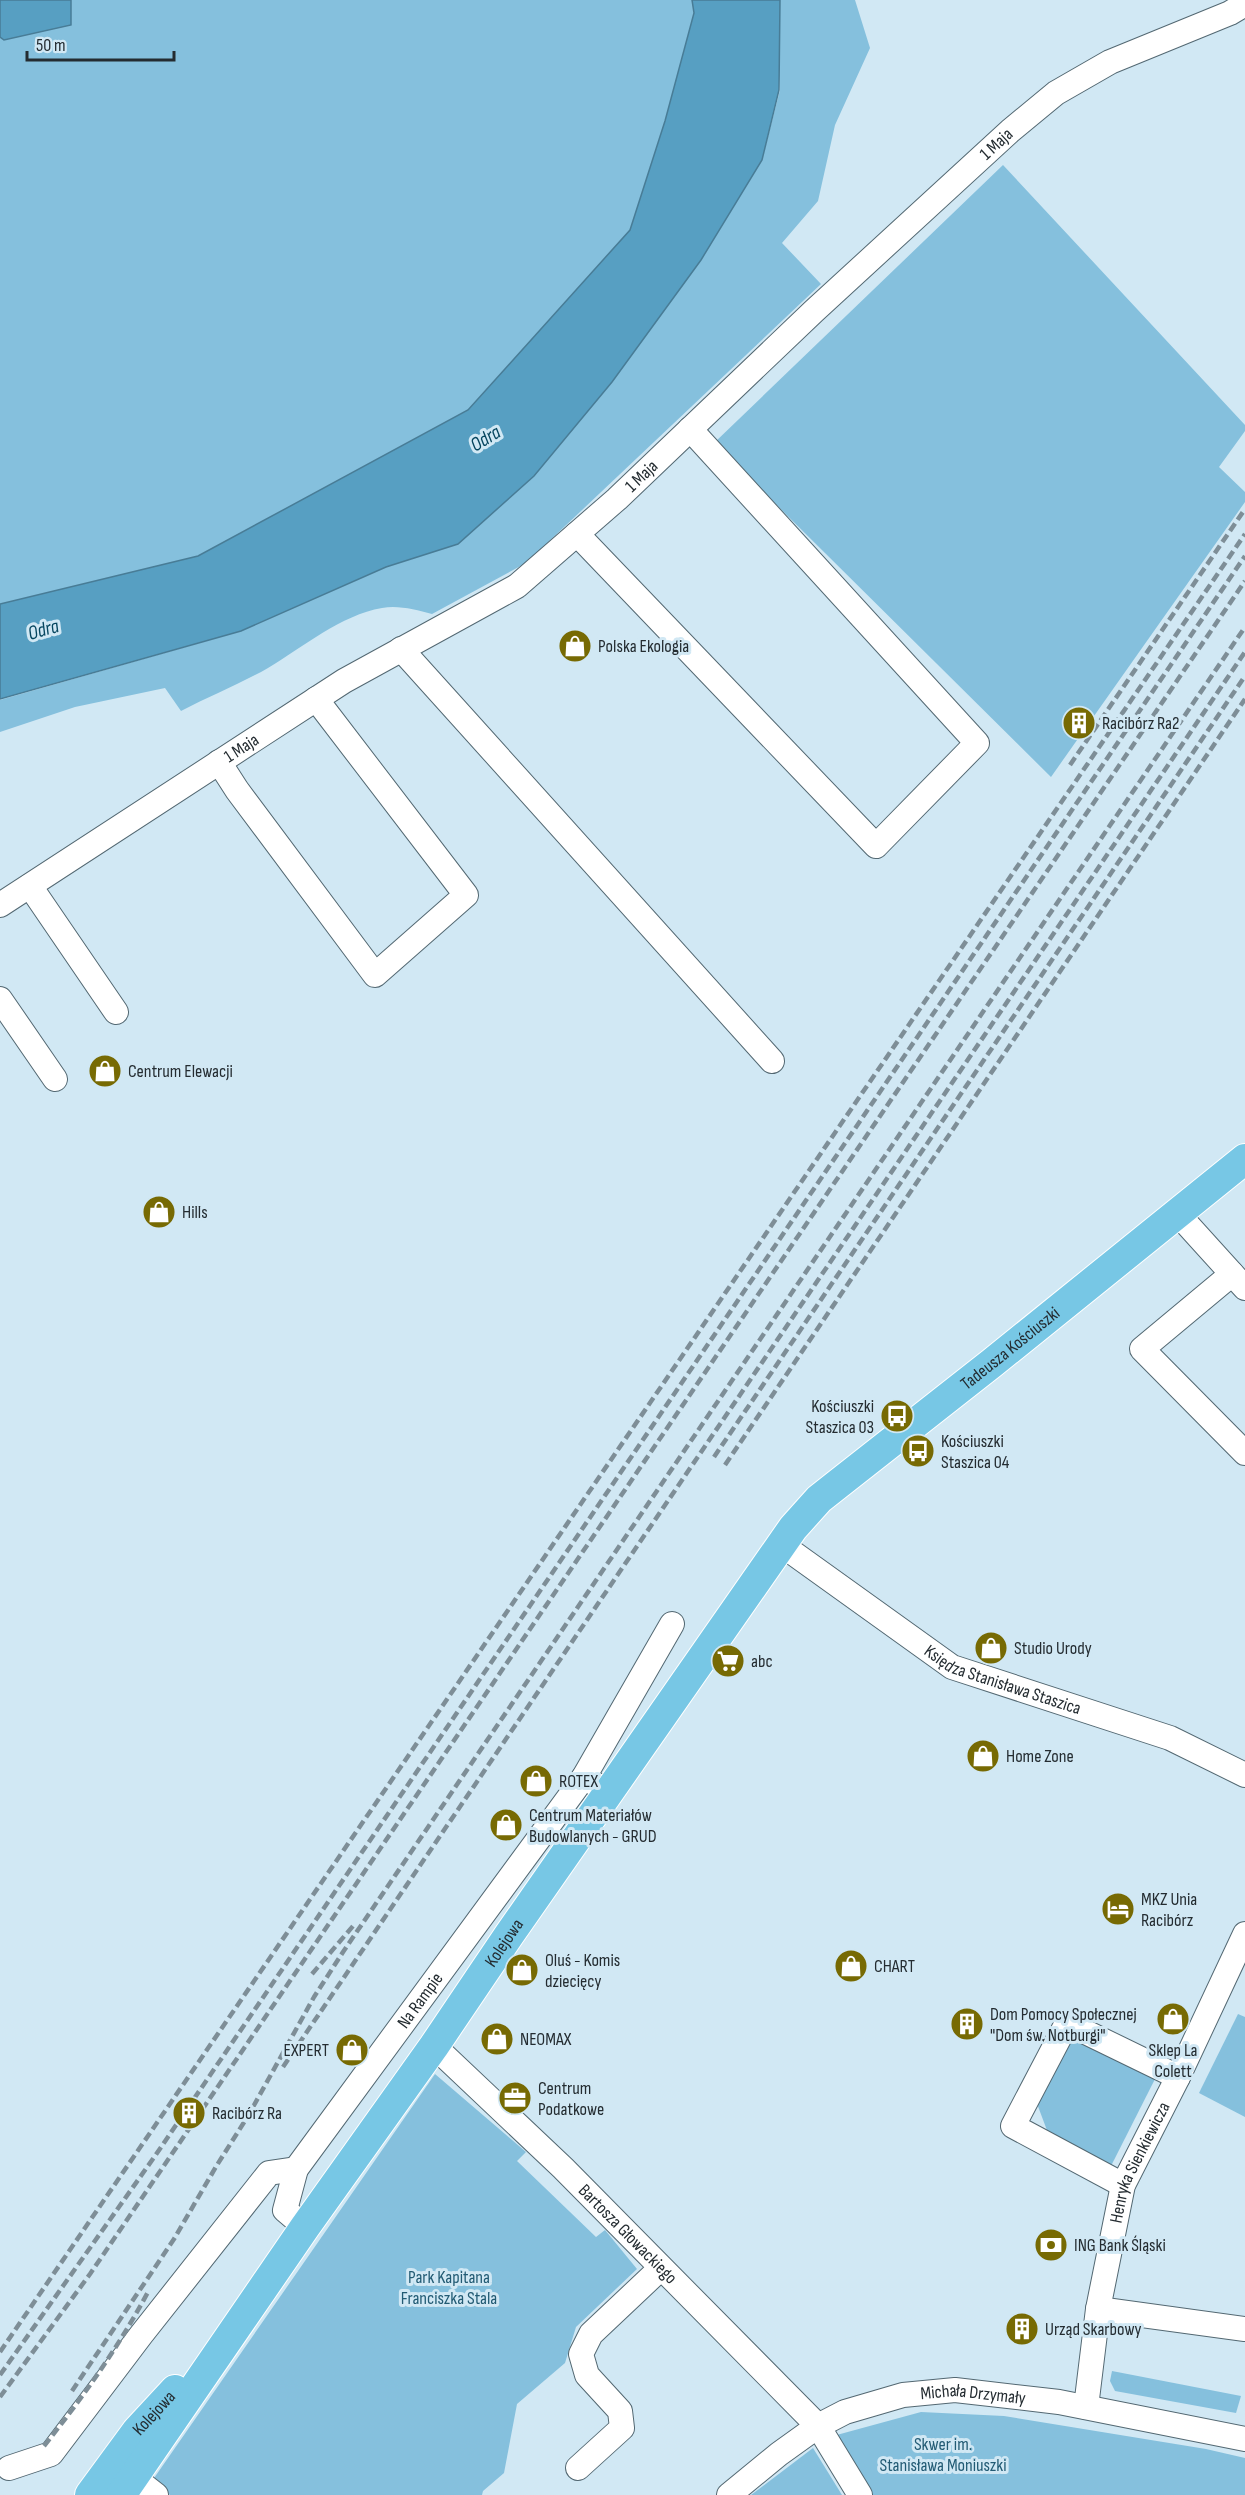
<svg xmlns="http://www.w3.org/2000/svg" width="1245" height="2495" font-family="'Sofia Sans Condensed',sans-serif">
<rect width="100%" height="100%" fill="#d1e8f4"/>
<g fill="#85c0dd">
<polygon points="0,0 692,0 694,13 665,121 630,230 468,410 198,556 0,604"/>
<path d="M780,0h75l15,48 -35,77 -17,76 -36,42 39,41 -295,279 -94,51c-16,-4 -33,-9 -50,-6 -41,7 -79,39 -114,60 -28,16 -58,28 -87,43l-16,-23 -90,19 -75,25v-32l241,-69 145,-64 72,-23 76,-68 78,-94 89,-122 61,-100 18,-70 -2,-43z"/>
<polygon points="1003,165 1245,425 1245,431 1219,467 1245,492 1245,502 1051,777 714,443"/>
<polygon points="1238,2014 1245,2017 1245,2117 1199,2093"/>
<polygon points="1069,2038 1155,2079 1111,2166 1048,2133 1036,2101"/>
<polygon points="435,2074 526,2152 517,2161 596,2237 605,2230 637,2269 576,2327 565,2363 517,2404 504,2473 483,2491 482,2495 170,2495 152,2481"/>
<polygon points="1112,2371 1241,2396 1236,2413 1115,2391 1110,2381"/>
<polygon points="921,2412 1004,2416 1206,2449 1245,2458 1245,2495 871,2495 833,2436"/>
<polygon points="813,2448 842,2495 751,2495"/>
</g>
<g fill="#579fc2" stroke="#487c96" stroke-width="1.5">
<polygon points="0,0 71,0 71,25 4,40 0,37"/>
<polygon points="692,0 780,0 779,90 762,160 701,260 612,382 534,476 458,544 386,567 241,631 0,699 0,604 198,556 468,410 630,230 665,121 694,13"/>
</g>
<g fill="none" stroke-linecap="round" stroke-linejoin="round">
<defs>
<g id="minor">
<polyline points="577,534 876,846 977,743 690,429"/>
<polyline points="401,649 772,1061"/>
<polyline points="219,762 237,790 375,975 466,895 316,699"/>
<polyline points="30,886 116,1012"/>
<path id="s1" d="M0,905l344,-224 173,-95 100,-87 197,-188 196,-180 46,-38 54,-31 120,-49 15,-9"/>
<polyline points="0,999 55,1079"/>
<polyline points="1177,1213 1245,1288"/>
<polyline points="1232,1274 1142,1349 1245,1453"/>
<path id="s2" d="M782,1545l170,122 218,71 75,37"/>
<polyline points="584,1777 672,1624"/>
<path id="s3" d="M434,2046l129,122 255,258 42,69"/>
<polyline points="1123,2185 1013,2126 1067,2023 1178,2077"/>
<path id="s4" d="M305,2227l-20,-17 11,-41 288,-392 25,16"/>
<polyline points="1098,2309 1245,2329"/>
<path id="s5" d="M1086,2407l12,-98 25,-124 55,-108 67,-143"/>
<polyline points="9,2468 51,2454 141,2335 269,2173 296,2169"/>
<polyline points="578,2468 622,2428 620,2411 587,2375 581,2354 591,2334 661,2268"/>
<polyline points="133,2477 156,2495"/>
<path id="s6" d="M729,2495l50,-41 39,-28 27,-14 58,-17 52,-5 104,12 186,37"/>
</g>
<g id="major">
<path id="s7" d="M90,2495l47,-64 38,-41"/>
<path id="s8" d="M121,2495l184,-268 129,-181 75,-111 284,-407 26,-29 19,-15 154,-121 253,-204"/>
</g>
</defs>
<use href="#minor" stroke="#536872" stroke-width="26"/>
<use href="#major" stroke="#fff" stroke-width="32"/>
<use href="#minor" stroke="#fff" stroke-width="24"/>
<use href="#major" stroke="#77c7e5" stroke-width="30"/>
<g stroke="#7e8e97" stroke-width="4.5" stroke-dasharray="9 4.5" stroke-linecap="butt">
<polyline points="1070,765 1245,509"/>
<polyline points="714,1457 1245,676"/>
<polyline points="725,1465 1245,699"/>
<polyline points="312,1974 353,1926"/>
<polyline points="283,2067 1245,652"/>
<polyline points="0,2352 1245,534"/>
<polyline points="0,2375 155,2156 1245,556"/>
<polyline points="72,2391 174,2239 217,2165 248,2116 314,1997 343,1952 1245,627"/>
<polyline points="0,2397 90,2274 1245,581"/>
<path d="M44,2446c39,-49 74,-98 104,-154"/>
</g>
</g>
<defs>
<symbol id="shop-disc" viewBox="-11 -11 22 22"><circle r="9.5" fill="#776a03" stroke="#d1e8f4"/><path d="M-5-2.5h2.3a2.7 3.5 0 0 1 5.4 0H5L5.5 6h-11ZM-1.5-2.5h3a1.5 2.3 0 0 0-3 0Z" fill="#fff"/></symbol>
<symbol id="building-disc" viewBox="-11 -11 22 22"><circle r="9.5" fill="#776a03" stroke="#d1e8f4"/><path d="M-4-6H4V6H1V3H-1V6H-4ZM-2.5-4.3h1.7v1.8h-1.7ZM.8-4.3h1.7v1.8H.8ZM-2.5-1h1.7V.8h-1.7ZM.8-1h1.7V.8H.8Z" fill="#fff"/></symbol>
<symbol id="bus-disc" viewBox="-11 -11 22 22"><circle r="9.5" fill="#776a03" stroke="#d1e8f4"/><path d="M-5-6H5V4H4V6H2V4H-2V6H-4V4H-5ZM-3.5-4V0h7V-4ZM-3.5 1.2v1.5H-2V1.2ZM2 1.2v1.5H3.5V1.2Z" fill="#fff"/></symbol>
<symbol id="supermarket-disc" viewBox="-11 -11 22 22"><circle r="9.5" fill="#776a03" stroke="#d1e8f4"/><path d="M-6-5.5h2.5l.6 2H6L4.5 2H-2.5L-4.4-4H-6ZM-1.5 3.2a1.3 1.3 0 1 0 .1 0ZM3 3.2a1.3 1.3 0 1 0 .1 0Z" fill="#fff"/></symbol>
<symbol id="hotel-disc" viewBox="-11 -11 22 22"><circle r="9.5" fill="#776a03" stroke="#d1e8f4"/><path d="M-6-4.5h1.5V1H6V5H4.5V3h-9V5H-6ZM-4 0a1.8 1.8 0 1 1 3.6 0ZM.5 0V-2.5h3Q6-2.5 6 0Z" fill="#fff"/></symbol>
<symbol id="office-disc" viewBox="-11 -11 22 22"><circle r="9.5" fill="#776a03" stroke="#d1e8f4"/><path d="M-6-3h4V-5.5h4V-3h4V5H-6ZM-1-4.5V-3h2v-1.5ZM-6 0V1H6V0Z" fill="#fff"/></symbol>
<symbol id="bank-disc" viewBox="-11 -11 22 22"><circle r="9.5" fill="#776a03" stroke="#d1e8f4"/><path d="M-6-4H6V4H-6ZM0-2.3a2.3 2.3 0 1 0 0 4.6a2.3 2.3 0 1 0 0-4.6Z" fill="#fff"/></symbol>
</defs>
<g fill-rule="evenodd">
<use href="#shop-disc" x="556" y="627" width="38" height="38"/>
<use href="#building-disc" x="1060" y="704" width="38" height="38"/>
<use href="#shop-disc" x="86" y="1052" width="38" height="38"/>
<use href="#shop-disc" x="140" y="1193" width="38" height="38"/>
<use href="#bus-disc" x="878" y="1397" width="38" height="38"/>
<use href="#bus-disc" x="899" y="1432" width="38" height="38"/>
<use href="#shop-disc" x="972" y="1629" width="38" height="38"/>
<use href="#supermarket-disc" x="709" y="1642" width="38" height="38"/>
<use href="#shop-disc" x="964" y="1737" width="38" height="38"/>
<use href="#shop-disc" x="517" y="1762" width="38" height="38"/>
<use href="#shop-disc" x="487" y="1806" width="38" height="38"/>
<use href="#hotel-disc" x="1099" y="1890" width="38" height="38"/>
<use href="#shop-disc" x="832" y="1947" width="38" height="38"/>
<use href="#shop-disc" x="503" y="1951" width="38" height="38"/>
<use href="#shop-disc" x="1154" y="2000" width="38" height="38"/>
<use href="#building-disc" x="948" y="2005" width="38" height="38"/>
<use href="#shop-disc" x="478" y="2020" width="38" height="38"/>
<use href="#shop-disc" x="333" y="2031" width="38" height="38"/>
<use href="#office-disc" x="496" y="2079" width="38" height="38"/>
<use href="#building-disc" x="170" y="2094" width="38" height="38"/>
<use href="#bank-disc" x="1032" y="2226" width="38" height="38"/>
<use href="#building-disc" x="1003" y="2310" width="38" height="38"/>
</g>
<g text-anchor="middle" stroke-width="6" stroke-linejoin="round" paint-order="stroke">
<g font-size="18" fill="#242c31" stroke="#d1e8f4">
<text dy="6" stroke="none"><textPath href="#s1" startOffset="1260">1 Maja</textPath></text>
<text dy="6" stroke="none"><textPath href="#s1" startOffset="774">1 Maja</textPath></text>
<text dy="6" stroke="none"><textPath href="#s1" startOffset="288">1 Maja</textPath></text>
<text dy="6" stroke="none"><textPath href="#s8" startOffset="1460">Tadeusza Kościuszki</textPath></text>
<text dy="6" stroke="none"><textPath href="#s2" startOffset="261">Księdza Stanisława Staszica</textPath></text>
<text dy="6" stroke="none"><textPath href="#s8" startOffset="672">Kolejowa</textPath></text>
<text dy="6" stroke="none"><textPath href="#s4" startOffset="278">Na Rampie</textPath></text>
<text dy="6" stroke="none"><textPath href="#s5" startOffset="252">Henryka Sienkiewicza</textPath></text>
<text dy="6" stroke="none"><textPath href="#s3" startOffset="270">Bartosza Głowackiego</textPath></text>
<text dy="6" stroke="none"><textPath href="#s6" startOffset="274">Michała Drzymały</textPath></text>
<text dy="6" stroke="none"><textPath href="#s7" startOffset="104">Kolejowa</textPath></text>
</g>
<g font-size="18" fill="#242c31" stroke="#d1e8f4" text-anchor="start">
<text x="598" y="652">Polska Ekologia</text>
<text x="1102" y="729">Racibórz Ra2</text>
<text x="128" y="1077">Centrum Elewacji</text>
<text x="182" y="1218">Hills</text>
<text x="874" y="1412" text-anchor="end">Kościuszki<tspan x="874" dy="21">Staszica 03</tspan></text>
<text x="941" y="1447">Kościuszki<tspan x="941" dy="21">Staszica 04</tspan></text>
<text x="1014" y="1654">Studio Urody</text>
<text x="751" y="1667">abc</text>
<text x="1006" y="1762">Home Zone</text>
<text x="559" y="1787">ROTEX</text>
<text x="529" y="1821">Centrum Materiałów<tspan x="529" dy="21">Budowlanych - GRUD</tspan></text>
<text x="1141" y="1905">MKZ Unia<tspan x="1141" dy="21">Racibórz</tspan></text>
<text x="545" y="1966">Oluś - Komis<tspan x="545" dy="21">dziecięcy</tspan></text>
<text x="874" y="1972">CHART</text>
<text x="990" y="2020">Dom Pomocy Społecznej<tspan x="990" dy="21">"Dom św. Notburgi"</tspan></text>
<text x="520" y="2045">NEOMAX</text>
<text x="329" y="2056" text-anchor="end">EXPERT</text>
<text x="1173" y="2056" text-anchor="middle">Sklep La<tspan x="1173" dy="21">Colett</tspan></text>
<text x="538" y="2094">Centrum<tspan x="538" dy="21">Podatkowe</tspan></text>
<text x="212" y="2119">Racibórz Ra</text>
<text x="1074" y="2251">ING Bank Śląski</text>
<text x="1045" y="2335">Urząd Skarbowy</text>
</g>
<g font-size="18" fill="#225b74" stroke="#d1e8f4">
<text x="449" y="2283">Park Kapitana<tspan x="449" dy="21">Franciszka Stala</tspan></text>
<text x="943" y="2450">Skwer im.<tspan x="943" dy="21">Stanisława Moniuszki</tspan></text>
</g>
<g font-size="20" font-style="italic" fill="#06465f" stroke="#d1e8f4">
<text transform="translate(485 438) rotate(-31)" y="7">Odra</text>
<text transform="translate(43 629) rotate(-16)" y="7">Odra</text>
</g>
</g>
<path d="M27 51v9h147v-9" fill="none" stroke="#242c31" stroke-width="3"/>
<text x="36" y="51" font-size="18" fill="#242c31" stroke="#d1e8f4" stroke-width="4.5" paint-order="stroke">50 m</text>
</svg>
